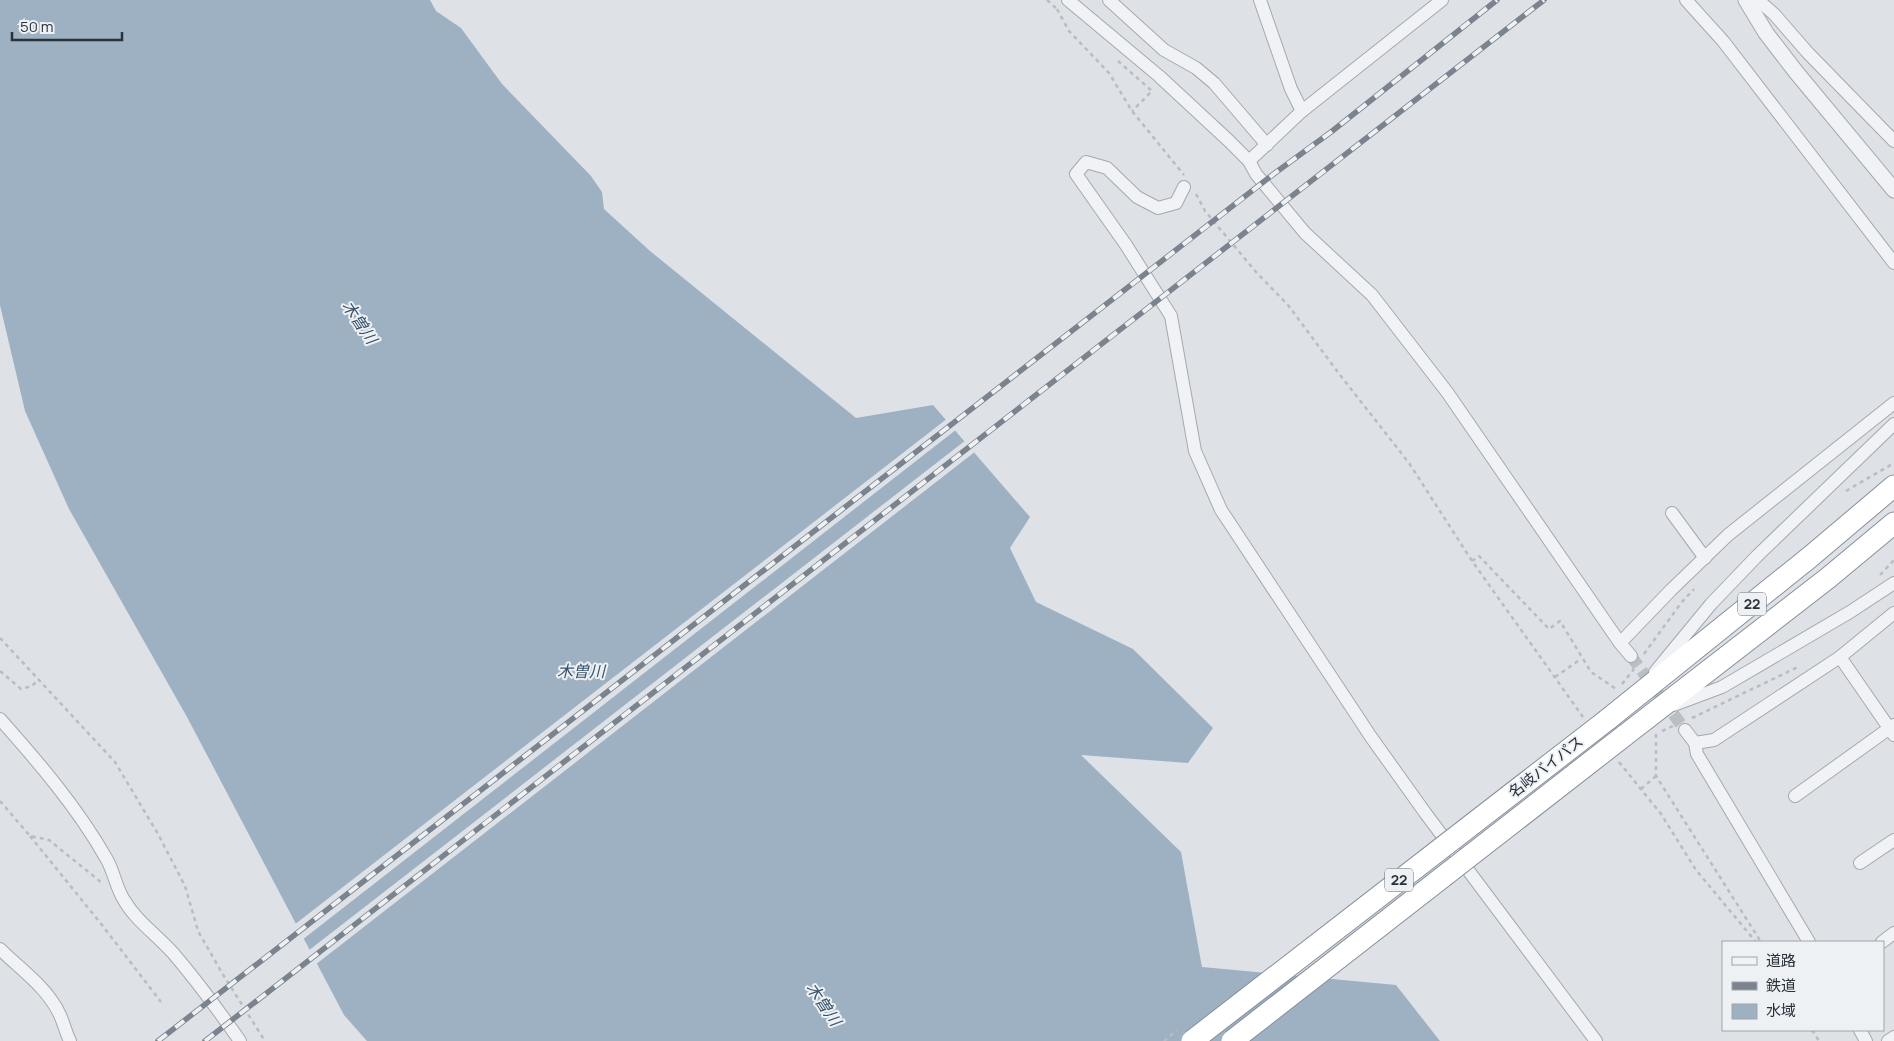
<svg xmlns="http://www.w3.org/2000/svg" width="1894" height="1041" font-family="Manrope,'Noto Sans JP',sans-serif">
<rect width="100%" height="100%" fill="#dee2e6"/>
<polygon fill="#9db1c3" points="0,0 430,0 436,11 461,28 502,84 591,176 602,192 604,209 650,251 856,418 933,405 1030,517 1010,548 1036,602 1133,649 1213,728 1188,763 1081,755 1181,852 1202,967 1396,985 1440,1041 367,1041 344,1015 187,717 69,509 25,411 0,305"/>
<g fill="#dee2e6">
<polygon points="948,418 957,429 302,940 294,925"/>
<polygon points="966,440 976,451 315,965 308,951"/>
</g>
<g fill="none" stroke-linecap="round" stroke-linejoin="round">
<polyline stroke="#babfc4" stroke-width="12" stroke-dasharray="12 6" stroke-linecap="butt" points="1631,656 1685,730"/>
<defs>
<g id="minor">
<polyline points="1068,0 1159,76 1229,141 1249,161 1256,174 1305,233 1372,295 1447,392 1620,643 1631,656"/>
<polyline points="1109,0 1164,50 1196,68 1214,83 1267,145"/>
<polyline points="1260,0 1291,89 1302,111"/>
<polyline points="1686,0 1723,41 1894,263"/>
<polyline points="1758,0 1774,14 1808,53 1894,141"/>
<polyline points="1249,161 1302,111 1442,0"/>
<polyline points="1184,187 1176,203 1158,208 1137,197 1107,168 1086,162 1076,174 1126,245 1171,316 1195,451 1221,510 1371,737 1426,814 1596,1041"/>
<polyline points="1672,513 1705,558"/>
<polyline points="1620,643 1671,590 1728,535 1894,403"/>
<polyline points="1840,657 1894,735"/>
<polyline points="1655,672 1711,604 1757,556 1894,424"/>
<polyline points="1674,705 1722,687 1850,612 1894,583"/>
<path d="M0,719c39,44 77,88 106,139 8,13 10,30 18,42 12,21 33,35 49,53 24,28 46,58 67,88"/>
<polyline points="1685,730 1695,743 1697,754 1809,942"/>
<polyline points="1695,743 1714,740 1840,657 1894,613"/>
<polyline points="1795,796 1894,725"/>
<polyline points="1860,863 1894,840"/>
<polyline points="1882,942 1894,933"/>
<path d="M0,949c21,21 47,38 60,66 4,9 6,18 10,26"/>
<polyline points="1860,1030 1866,1041"/>
<polyline points="1888,1041 1894,1037"/>
</g>
<polyline id="tertiary" points="1746,0 1766,33 1796,72 1894,190"/>
<g id="trunk">
<polyline points="1607,720 1810,557 1894,486"/>
<polyline points="1624,736 1828,578 1894,523"/>
</g>
</defs>
<use href="#minor" stroke="#a4a9af" stroke-width="14"/>
<use href="#tertiary" stroke="#a4a9af" stroke-width="17"/>
<use href="#trunk" stroke="#87909b" stroke-width="23"/>
<g stroke="#b9bcc1" stroke-width="2.5" stroke-dasharray="4 4" stroke-linecap="butt">
<polyline points="1047,0 1057,9"/>
<polyline points="1057,9 1069,31 1109,73 1132,111 1184,175"/>
<polyline points="1118,61 1152,91 1132,111"/>
<polyline points="1196,194 1205,211 1256,272 1288,305 1340,375 1409,463 1472,561 1583,717"/>
<polyline points="1846,491 1894,463"/>
<polyline points="1472,561 1479,556 1549,629 1560,621 1591,672 1616,689"/>
<polyline points="1880,575 1894,560"/>
<polyline points="0,638 115,762 158,834 185,886 198,931 222,973 265,1041"/>
<polyline points="1644,654 1681,603 1694,589"/>
<polyline points="0,671 21,689 32,686 39,679"/>
<polyline points="1555,677 1581,659"/>
<polyline points="1622,684 1634,669"/>
<polyline points="1692,718 1800,666"/>
<polyline points="1662,731 1673,726"/>
<polyline points="1656,734 1656,776 1761,942"/>
<polyline points="1619,762 1661,814 1696,870 1756,942"/>
<polyline points="1641,789 1656,776"/>
<polyline points="0,801 30,836 49,840 102,883"/>
<polyline points="30,836 102,925 161,1002"/>
<polyline points="1812,1030 1819,1041"/>
</g>
<use href="#minor" stroke="#f1f2f5" stroke-width="12"/>
<use href="#tertiary" stroke="#f1f2f5" stroke-width="15"/>
<use href="#trunk" stroke="#fff" stroke-width="21"/>
<defs>
<g id="rail">
<polyline points="158,1041 1275,173 1331,132 1497,0"/>
<polyline points="205,1041 1544,0"/>
</g>
</defs>
<use href="#rail" stroke="#7a838e" stroke-width="5.5"/>
<use href="#rail" stroke="#eef1f4" stroke-width="4" stroke-dasharray="11" stroke-linecap="butt"/>
<defs>
<g id="trunk-bridge">
<polyline points="1192,1041 1607,720"/>
<polyline points="1232,1041 1624,736"/>
</g>
</defs>
<use href="#trunk-bridge" stroke="#87909b" stroke-width="23" stroke-linecap="butt"/>
<polyline stroke="#b9bcc1" stroke-width="2.5" stroke-dasharray="4 4" stroke-linecap="butt" points="1164,1041 1177,1030"/>
<use href="#trunk-bridge" stroke="#fff" stroke-width="21"/>
</g>
<g text-anchor="middle" stroke-width="4" stroke-linejoin="round" paint-order="stroke">
<g fill="#eef1f4" stroke="#646b72" stroke-width="1">
<rect x="1738" y="592.5" width="28" height="23" rx="4"/>
<rect x="1385" y="868.5" width="28" height="23" rx="4"/>
</g>
<g font-size="14" font-weight="bold" fill="#29313b">
<text x="1752" y="609">22</text>
<text x="1399" y="885">22</text>
</g>
<g font-size="15" fill="#29313b" stroke="#eef1f4">
<text transform="translate(1546 767) rotate(-38)" y="5">名岐バイパス</text>
</g>
<g font-size="16" font-style="italic" fill="#38526b" stroke="#eef1f4">
<text transform="translate(360 322) rotate(56)" y="6">木曽川</text>
<text x="581" y="677">木曽川</text>
<text transform="translate(824 1004) rotate(56)" y="6">木曽川</text>
</g>
</g>
<rect x="1722" y="941" width="162" height="90" fill="#eef1f4" stroke="#9fa4aa"/>
<rect x="1732" y="957" width="25" height="8" fill="#f1f2f5" stroke="#9fa4aa"/>
<text x="1766" y="966" font-size="15" fill="#29313b">道路</text>
<rect x="1732" y="982" width="25" height="8" fill="#7a838e" stroke="#9fa4aa"/>
<text x="1766" y="991" font-size="15" fill="#29313b">鉄道</text>
<rect x="1732" y="1004" width="25" height="15" fill="#9db1c3" stroke="#9fa4aa"/>
<text x="1766" y="1016" font-size="15" fill="#29313b">水域</text>
<path d="M12 32v8h110v-8" fill="none" stroke="#29313b" stroke-width="2.5"/>
<text x="20" y="32" font-size="15" fill="#29313b" stroke="#eef1f4" stroke-width="4" paint-order="stroke">50 m</text>
</svg>
